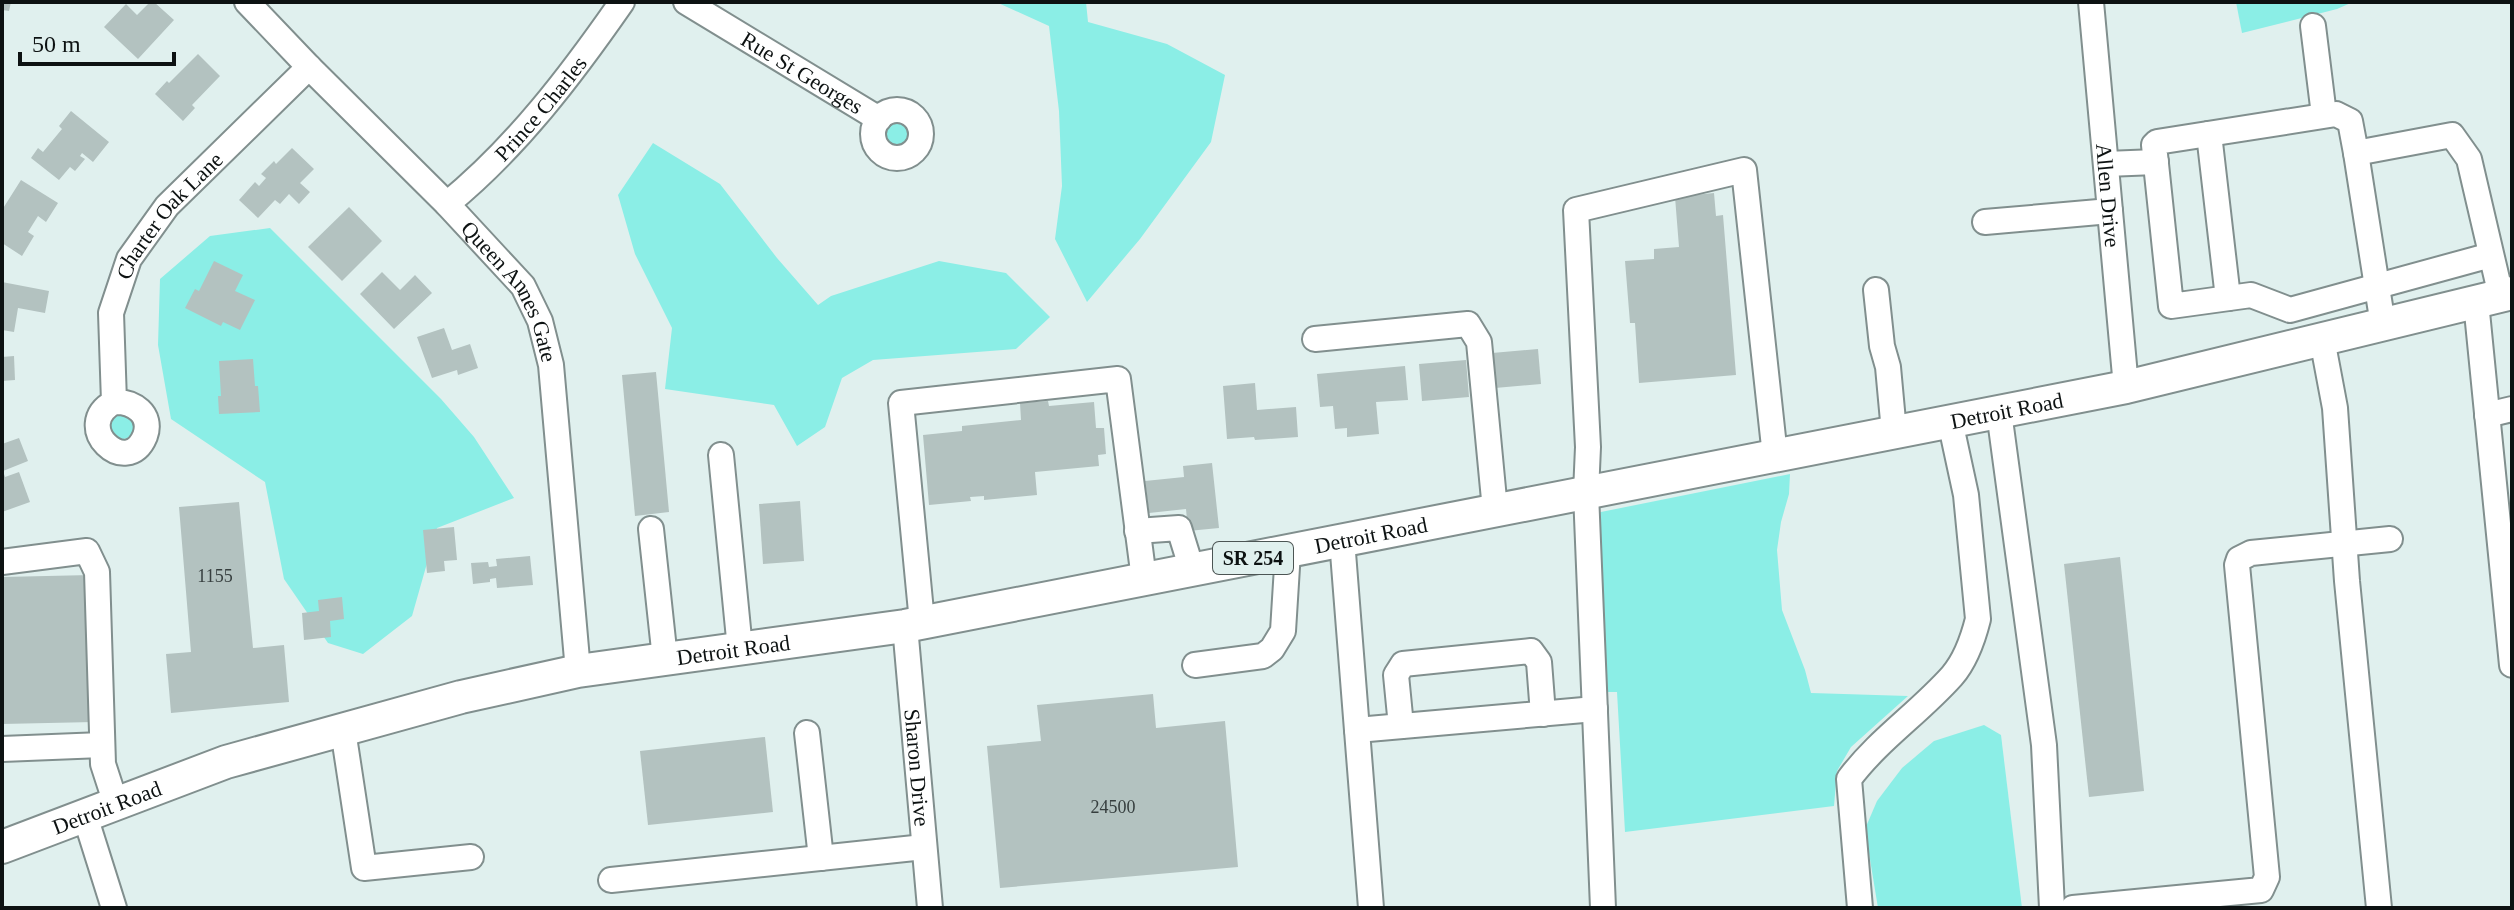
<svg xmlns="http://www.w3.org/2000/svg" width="2514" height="910" font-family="Georgia,serif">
<rect width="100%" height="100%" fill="#e0f0ee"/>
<g fill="#8beee6">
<polygon points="996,2 1086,2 1088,22 1167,44 1225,75 1211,142 1140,239 1087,302 1055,239 1062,186 1059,111 1049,26"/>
<polygon points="2236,2 2353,2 2337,9 2242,33"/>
<circle cx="897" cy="134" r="13"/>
<polygon points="653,143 720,184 777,258 818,305 831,296 939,261 1006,273 1050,317 1016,349 873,360 842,378 825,427 797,446 774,405 665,389 672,328 635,254 618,195"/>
<polygon points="270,228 441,399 474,437 514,498 437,528 412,616 363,654 328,643 284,579 265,482 171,419 158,345 160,279 210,236"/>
<circle cx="122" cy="427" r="12"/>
<polygon points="1790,474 1789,494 1781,522 1777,550 1782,610 1805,670 1811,693 1908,696 1851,747 1837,771 1834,806 1625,832 1617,692 1594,692 1586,515"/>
<polygon points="1984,725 2001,735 2022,908 1878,908 1865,829 1877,801 1902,768 1934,741"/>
</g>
<g fill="#b3c2c0">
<polygon points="2,2 11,2 9,11 2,10"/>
<polygon points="150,2 154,2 174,20 138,59 104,27 126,4 137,15"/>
<polygon points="198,54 220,76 192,105 195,108 183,121 155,94 167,81 169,83"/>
<polygon points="71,111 109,142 93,162 82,153 80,156 85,159 75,171 70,167 59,180 31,158 38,148 43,152 62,129 59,126"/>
<polygon points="292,148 314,169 300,183 310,192 299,204 289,194 280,204 275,200 258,218 239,200 255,182 259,186 266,178 261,174 274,161 276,164"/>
<polygon points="21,180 58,203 46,222 38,216 28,232 34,236 22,256 2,243 2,210"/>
<polygon points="1714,193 1716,216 1723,215 1736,375 1639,383 1635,323 1630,323 1625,261 1654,259 1654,249 1679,247 1675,197"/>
<polygon points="349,207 382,241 342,281 308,247"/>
<polygon points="214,261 243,275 235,291 255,300 240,330 223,322 221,326 185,308 195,289 199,291"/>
<polygon points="382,272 400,290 415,275 432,293 394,329 360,294"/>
<polygon points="2,282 49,291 45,313 18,308 14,332 2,330"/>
<polygon points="444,328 452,350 470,344 478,368 458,375 457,370 432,378 417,337"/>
<polygon points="1538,349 1541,384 1495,388 1492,353"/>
<polygon points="14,356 15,380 2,381 2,357"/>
<polygon points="253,359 255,386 258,386 260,412 219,414 218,396 221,396 219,361"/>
<polygon points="1466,360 1469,397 1422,401 1419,364"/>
<polygon points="1405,366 1408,400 1376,402 1379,434 1347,437 1347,428 1335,429 1333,406 1320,407 1317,374"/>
<polygon points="656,372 669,512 635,516 622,375"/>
<polygon points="1255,383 1257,410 1296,407 1298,437 1255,440 1254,437 1227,439 1223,386"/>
<polygon points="1048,401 1049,406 1094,402 1096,428 1104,428 1106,454 1098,455 1099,466 1035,472 1037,495 984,500 984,496 970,497 971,501 929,505 923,435 962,431 962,426 1021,420 1020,403"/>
<polygon points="19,438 28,461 3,471 5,477 19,472 30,502 2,512 2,444"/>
<polygon points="1212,463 1219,528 1188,531 1186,509 1149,513 1145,481 1184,477 1183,466"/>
<polygon points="800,501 804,561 763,564 759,504"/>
<polygon points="239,502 253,648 284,645 289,702 171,713 166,654 191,652 179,507"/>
<polygon points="454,527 457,560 444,561 445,571 427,573 423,530"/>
<polygon points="530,556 533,585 497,588 496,578 490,579 490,582 473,584 471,563 488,562 489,567 497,566 496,559"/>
<polygon points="2120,557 2144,791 2089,797 2064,564"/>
<polygon points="91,575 94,722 2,724 2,577"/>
<polygon points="342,597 344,619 330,621 331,637 304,640 302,613 319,611 318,600"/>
<polygon points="1153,694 1156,728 1225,721 1238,867 1000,888 987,746 1041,741 1037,705"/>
<polygon points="765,737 773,812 648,825 640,751"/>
</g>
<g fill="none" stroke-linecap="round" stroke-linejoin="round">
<defs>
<g id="minor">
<path id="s1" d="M247,2l62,65 138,137 76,82 17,35 11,44 27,306"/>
<path id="s2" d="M686,2l193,117"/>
<path id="s3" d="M2091,2l35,385"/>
<polyline points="2313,26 2324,115"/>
<circle cx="897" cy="134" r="24"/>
<polyline points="2209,134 2228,298"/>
<polyline points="2356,153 2383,325"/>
<polyline points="2106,164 2156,162"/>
<path id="s4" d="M447,204c69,-56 125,-130 175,-202"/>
<polyline points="1985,222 2110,211"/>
<polyline points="2491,255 2290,310 2251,295 2171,306 2154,145 2157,142 2336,114 2350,121 2356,153 2452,135 2469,159 2501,296"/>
<polyline points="1876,290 1882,346 1888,367 1894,432"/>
<polyline points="2476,302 2512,665"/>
<polyline points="1315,339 1468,324 1479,342 1495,510"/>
<polyline points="2322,339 2335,408 2347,581 2379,908"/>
<path id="s5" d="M114,402c19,-1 39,12 31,34 -18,44 -75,-10 -31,-34l-3,-89 18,-54 38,-53 142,-139"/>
<polyline points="1999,412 2044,745 2052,908"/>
<polyline points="2487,415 2512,409"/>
<polyline points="721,455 740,649"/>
<polyline points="651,529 665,659"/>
<polyline points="1137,531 1179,528 1192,570"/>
<polyline points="1342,540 1371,908"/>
<polyline points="2,562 87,551 97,572 103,764 116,804"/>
<polyline points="922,622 901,403 1118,379 1144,579"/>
<path id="s6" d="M905,626l25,282"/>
<polyline points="1195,665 1263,656 1272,649 1283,631 1288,551"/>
<polyline points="1401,726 1396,675 1403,664 1531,651 1539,662 1543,714"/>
<polyline points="343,730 364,868 471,857"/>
<polyline points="1357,730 1595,709"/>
<polyline points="807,733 821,858"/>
<polyline points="2,749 102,745"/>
<polyline points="85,816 114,908"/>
<polyline points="611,880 924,847"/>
<polyline points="1603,908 1586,493 1588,447 1576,210 1744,170 1775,456"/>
<path d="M1860,908l-11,-129c29,-39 70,-66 103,-103 13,-15 21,-37 26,-57l-12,-124 -16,-74"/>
<polyline points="2073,908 2261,890 2267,877 2237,565 2239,559 2251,553 2390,539"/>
</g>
<g id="major">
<path id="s7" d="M2,847l224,-85 235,-65 117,-26 327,-45 1221,-239 386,-94"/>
</g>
</defs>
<use href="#minor" stroke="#818f8e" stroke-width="28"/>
<use href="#major" stroke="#818f8e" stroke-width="36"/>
<use href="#minor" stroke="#fff" stroke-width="24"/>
<use href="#major" stroke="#fff" stroke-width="32"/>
</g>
<g text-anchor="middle" stroke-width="7" stroke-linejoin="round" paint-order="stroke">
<g font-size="18" fill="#363e3e">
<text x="215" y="582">1155</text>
<text x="1113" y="813">24500</text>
</g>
<rect fill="#e0f0ee" stroke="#4c5554" stroke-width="2" x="1213" y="542" width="80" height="32" rx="6"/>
<g font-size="20" font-weight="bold" fill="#0d1212">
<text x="1253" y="565">SR 254</text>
</g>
<g font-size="22" fill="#0d1212" stroke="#e0f0ee">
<text dy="8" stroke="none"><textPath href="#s2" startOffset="136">Rue St Georges</textPath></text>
<text dy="8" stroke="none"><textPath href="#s4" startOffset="134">Prince Charles</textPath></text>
<text dy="8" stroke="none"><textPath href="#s3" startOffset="194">Allen Drive</textPath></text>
<text dy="8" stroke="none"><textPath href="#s5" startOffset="360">Charter Oak Lane</textPath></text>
<text dy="8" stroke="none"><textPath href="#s1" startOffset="394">Queen Annes Gate</textPath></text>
<text dy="8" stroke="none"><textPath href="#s7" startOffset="2056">Detroit Road</textPath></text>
<text dy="8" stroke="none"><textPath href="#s7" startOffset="1408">Detroit Road</textPath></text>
<text dy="8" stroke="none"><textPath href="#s7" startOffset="760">Detroit Road</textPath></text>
<text dy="8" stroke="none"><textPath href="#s6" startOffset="142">Sharon Drive</textPath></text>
<text dy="8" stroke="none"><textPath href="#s7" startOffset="112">Detroit Road</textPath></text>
</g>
</g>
<rect width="2514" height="910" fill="none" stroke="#0d1212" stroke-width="8"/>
<path d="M20 52v12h154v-12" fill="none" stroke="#0d1212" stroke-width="4"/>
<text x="32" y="52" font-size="24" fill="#0d1212" stroke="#e0f0ee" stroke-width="6" paint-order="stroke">50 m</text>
</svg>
